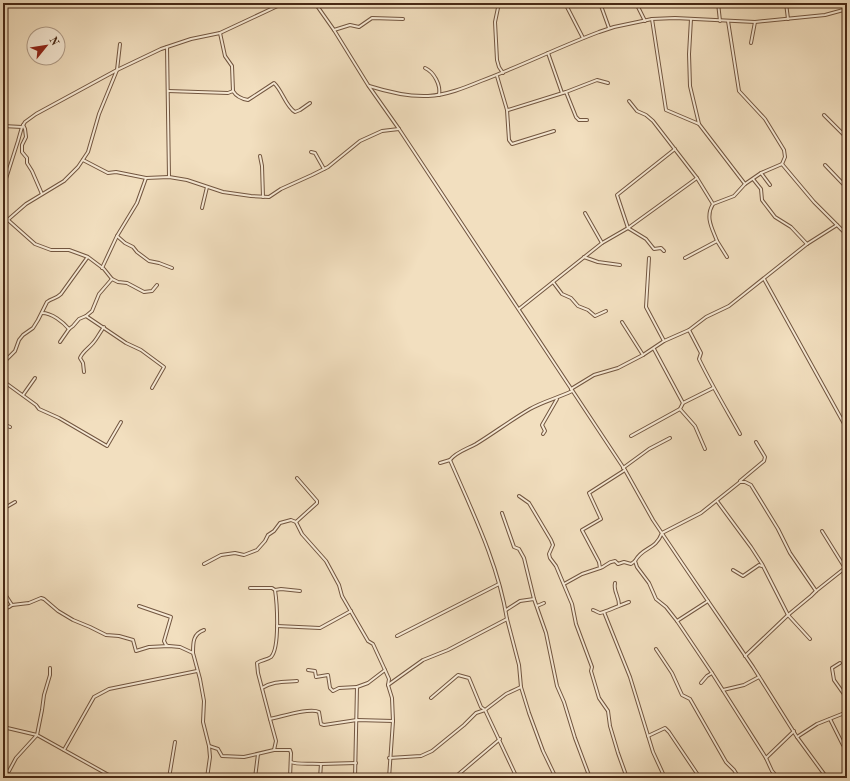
<svg xmlns="http://www.w3.org/2000/svg" width="850" height="781" font-family="'Old Standard TT',serif">
<rect width="100%" height="100%" fill="#f2dfbf"/>
<filter id="stains"><feTurbulence type="fractalNoise" baseFrequency=".005" numOctaves="4"/><feColorMatrix values="0 0 0 0 .2 0 0 0 0 .09 0 0 0 0 .02 0 0 0 .5 -.17"/></filter>
<radialGradient id="worn" r=".72"><stop offset=".6" stop-color="#630" stop-opacity="0"/><stop offset="1" stop-color="#630" stop-opacity=".3"/></radialGradient>
<g fill="none" stroke-linecap="round" stroke-linejoin="round">
<defs>
<g id="street">
<polyline points="315,3 334,30 368,85 399,129 625,470 653,520 682,563 753,667 797,737 827,778"/>
<polyline points="499,3 495,22 497,60 499,67 503,73"/>
<polyline points="565,3 583,38"/>
<polyline points="600,3 609,28"/>
<polyline points="636,3 645,21"/>
<polyline points="718,3 720,21"/>
<polyline points="786,3 788,19"/>
<polyline points="652,19 666,110 699,124"/>
<polyline points="728,21 739,91 765,119 784,150 785,157 782,164 761,173"/>
<polyline points="334,30 350,25 359,27 372,18 403,19"/>
<polyline points="220,33 225,56 232,66 233,91"/>
<polyline points="751,43 755,22"/>
<polyline points="167,47 169,177"/>
<polyline points="548,53 562,93"/>
<path d="M425,68c9,4 16,17 14,27"/>
<polyline points="497,76 507,110 509,140 512,144 554,131"/>
<path d="M369,86c19,6 39,11 59,10 19,-1 36,-8 53,-15 40,-15 78,-34 118,-49l15,-5 38,-8 23,-1 80,4 70,-7 22,-6"/>
<path d="M168,91l60,2 5,-2c3,5 9,8 15,9l26,-17c8,7 12,24 21,29l5,-2 10,-7"/>
<polyline points="566,92 597,80 608,83"/>
<polyline points="629,101 637,111 646,115 653,121 697,178"/>
<polyline points="508,110 566,92 576,117 579,120 587,120"/>
<polyline points="824,115 847,138"/>
<polyline points="23,125 25,129 26,137 22,145 22,152 27,158 27,163 32,171 42,194"/>
<polyline points="3,126 22,127"/>
<polyline points="311,152 315,153 324,169"/>
<polyline points="260,156 262,166 263,197"/>
<polyline points="83,160 108,173 116,172 146,178 169,177 187,180 223,192 251,196 269,197 281,189 312,175 328,167 360,141 382,131 399,129"/>
<polyline points="782,164 814,202 847,235"/>
<polyline points="825,165 847,188"/>
<polyline points="753,179 761,189 762,200 775,217 791,227 807,244"/>
<polyline points="745,184 761,173 770,185"/>
<polyline points="3,188 18,141 22,127 25,122 36,114 117,70 161,49 191,39 220,33 284,3"/>
<polyline points="202,208 207,187"/>
<polyline points="585,213 602,243"/>
<polyline points="8,220 35,244 51,250 69,250 88,257 104,269 112,279 118,282 127,283 144,292 152,291 157,285"/>
<polyline points="3,224 26,204 64,181 78,167 88,152 99,114 117,70 120,44"/>
<polyline points="117,236 125,243 133,247 137,252 149,261 159,263 172,268"/>
<polyline points="717,241 727,257"/>
<polyline points="664,251 661,248 654,249 646,239 628,228 617,195 675,149"/>
<polyline points="584,257 598,262 620,265"/>
<polyline points="649,258 646,307 664,341"/>
<path d="M685,258l32,-17c-5,-13 -12,-24 -4,-37"/>
<polyline points="102,268 117,236 137,203 146,178"/>
<polyline points="764,279 847,429"/>
<polyline points="553,282 562,294 571,298 578,306 588,310 595,316 606,311"/>
<polyline points="519,309 602,243 628,228 697,178 713,204 734,196 745,184 699,124 690,86 689,54 691,19"/>
<path d="M42,313c10,0 21,9 27,16"/>
<polyline points="86,316 126,343 141,350 164,367 152,388"/>
<polyline points="622,322 643,355"/>
<path d="M689,330l12,23 -2,6c12,25 27,50 41,75"/>
<polyline points="60,342 69,329 73,326 79,319 86,316 92,311 99,294 112,279"/>
<polyline points="654,349 683,403"/>
<path d="M3,363l12,-12 4,-11 4,-5 10,-7 5,-8 9,-18c5,-4 9,-3 14,-8l26,-36"/>
<path d="M84,372l-1,-9 -3,-5c3,-7 8,-9 13,-15 4,-4 7,-11 11,-16"/>
<polyline points="3,381 36,405 39,409 59,418 107,446 121,422"/>
<polyline points="571,389 594,375 618,368 643,355 664,341 689,330 706,317 729,306 807,244 837,225"/>
<polyline points="23,395 35,378"/>
<polyline points="3,402 6,383"/>
<polyline points="3,424 10,427"/>
<polyline points="543,434 545,431 542,425 557,399"/>
<polyline points="631,436 680,409"/>
<polyline points="705,449 695,426 680,409 683,403 713,388"/>
<path d="M450,460c6,-8 17,-11 26,-16 18,-11 35,-24 54,-35 14,-8 28,-11 42,-18"/>
<path d="M440,463l10,-3c22,51 48,103 57,159"/>
<polyline points="623,468 649,449 670,438"/>
<polyline points="740,481 764,461 765,457 756,442"/>
<polyline points="519,496 529,503 551,540 553,545 549,554 550,558 556,566 572,604 576,624 592,667 591,671 599,698 608,711 610,726 618,753 627,778"/>
<polyline points="717,501 751,547 762,564 788,615 810,639"/>
<polyline points="3,509 15,502"/>
<polyline points="502,513 514,547 519,549 524,558 534,599"/>
<polyline points="296,522 317,503 317,501 297,478"/>
<polyline points="204,564 221,555 235,553 244,555 257,550 265,541 268,535 274,531 280,523 291,520 296,522 302,534 326,561 339,585 342,596 368,641 373,644 385,670"/>
<path d="M600,568c6,-1 6,-6 15,-7l3,3 6,-2 7,2 4,-3"/>
<polyline points="733,570 743,576 759,565 762,566"/>
<path d="M615,583c-2,8 4,13 4,22"/>
<polyline points="564,584 582,574 600,568 599,562 582,530 601,519 589,493 625,470"/>
<path d="M250,588h22l3,2c2,13 5,58 -4,67 -4,3 -10,3 -14,6l1,10 12,46"/>
<polyline points="275,590 281,589 300,591"/>
<polyline points="3,591 12,605 29,603 41,598 44,599 58,611 73,620 90,627 106,635 119,636 133,640 136,651 149,647 169,646 180,647 193,653 200,679 204,701 203,722 209,746 210,757 207,778"/>
<polyline points="816,591 845,568 822,531"/>
<polyline points="139,606 171,617 164,641 166,645 168,646"/>
<polyline points="537,606 544,603"/>
<polyline points="3,609 9,607 12,605"/>
<polyline points="506,610 520,601 534,599 546,633 557,686 564,702 575,738 590,778"/>
<path d="M593,610c1,0 6,3 7,3 3,0 23,-9 29,-11"/>
<polyline points="604,612 630,677 653,752 665,778"/>
<polyline points="677,621 708,601"/>
<polyline points="277,626 320,628 351,611"/>
<polyline points="397,636 499,584"/>
<polyline points="656,649 672,673 682,695 690,699 726,762 734,770 739,778"/>
<path d="M193,653c0,-11 0,-19 11,-23"/>
<path d="M745,656l43,-41 23,-19 5,-5 -26,-38 -12,-24 -27,-44 -6,-3h-5l-39,31 -39,20c-7,18 -19,13 -27,28l2,6 12,16 7,16 10,8 11,14 35,52 54,85 6,13 6,7"/>
<polyline points="840,663 832,668 834,680 846,697 847,702"/>
<polyline points="50,668 50,675 44,695 42,710 37,735 114,778"/>
<polyline points="308,670 315,671 316,677 328,675 330,688 333,691 339,688 357,687"/>
<polyline points="701,683 707,676 712,673"/>
<polyline points="388,685 423,660 448,650 507,619 519,665 521,687 529,713 543,751 556,778"/>
<path d="M262,688c11,-7 22,-6 35,-7"/>
<polyline points="723,690 744,685 759,677"/>
<polyline points="431,698 458,675 469,678 481,707 485,710 517,778"/>
<polyline points="830,719 843,745 847,747"/>
<polyline points="3,727 37,735 16,758 9,771"/>
<polyline points="648,736 665,728 669,732 700,778"/>
<polyline points="797,737 817,724 847,712"/>
<polyline points="209,746 218,749 222,756 244,757 274,750 290,750 291,753 290,778"/>
<polyline points="64,750 94,697 109,689 197,671"/>
<path d="M274,750l2,-9 -6,-22c11,-2 40,-12 49,-7l2,12 3,1 33,-5 36,1 -4,57"/>
<polyline points="389,758 421,756 432,751 464,725 476,713 485,710 506,694 521,687"/>
<polyline points="766,758 794,731"/>
<path d="M291,762c6,3 22,1 30,2l-1,14"/>
<polyline points="321,764 356,763"/>
<polyline points="169,778 175,742"/>
<polyline points="255,778 258,754"/>
<polyline points="355,778 357,687 368,683 385,670 389,679 388,685 392,698 393,721"/>
<polyline points="454,778 500,739"/>
</g>
</defs>
<use href="#street" stroke="#725640" stroke-width="4"/>
<use href="#street" stroke="#f7ead5" stroke-width="2"/>
</g>
<rect width="850" height="781" fill="none" stroke="#f2dfbf" stroke-width="16"/>
<rect x="4" y="4" width="842" height="773" fill="none" stroke="#482916" stroke-width="2"/>
<rect x="8" y="8" width="834" height="765" fill="none" stroke="#482916"/>
<g transform="translate(46 46) rotate(60)"><circle r="19" fill="#f7ead5" stroke="#b19d89"/>
<path d="M0-3L7 15L0 10L-7 15Z" fill="#8f2418"/>
<text y="-6" font-size="11" font-weight="bold" text-anchor="middle" fill="#482916">N</text>
</g>
<rect width="100%" height="100%" filter="url(#stains)"/>
<rect width="100%" height="100%" fill="url(#worn)"/>
</svg>
